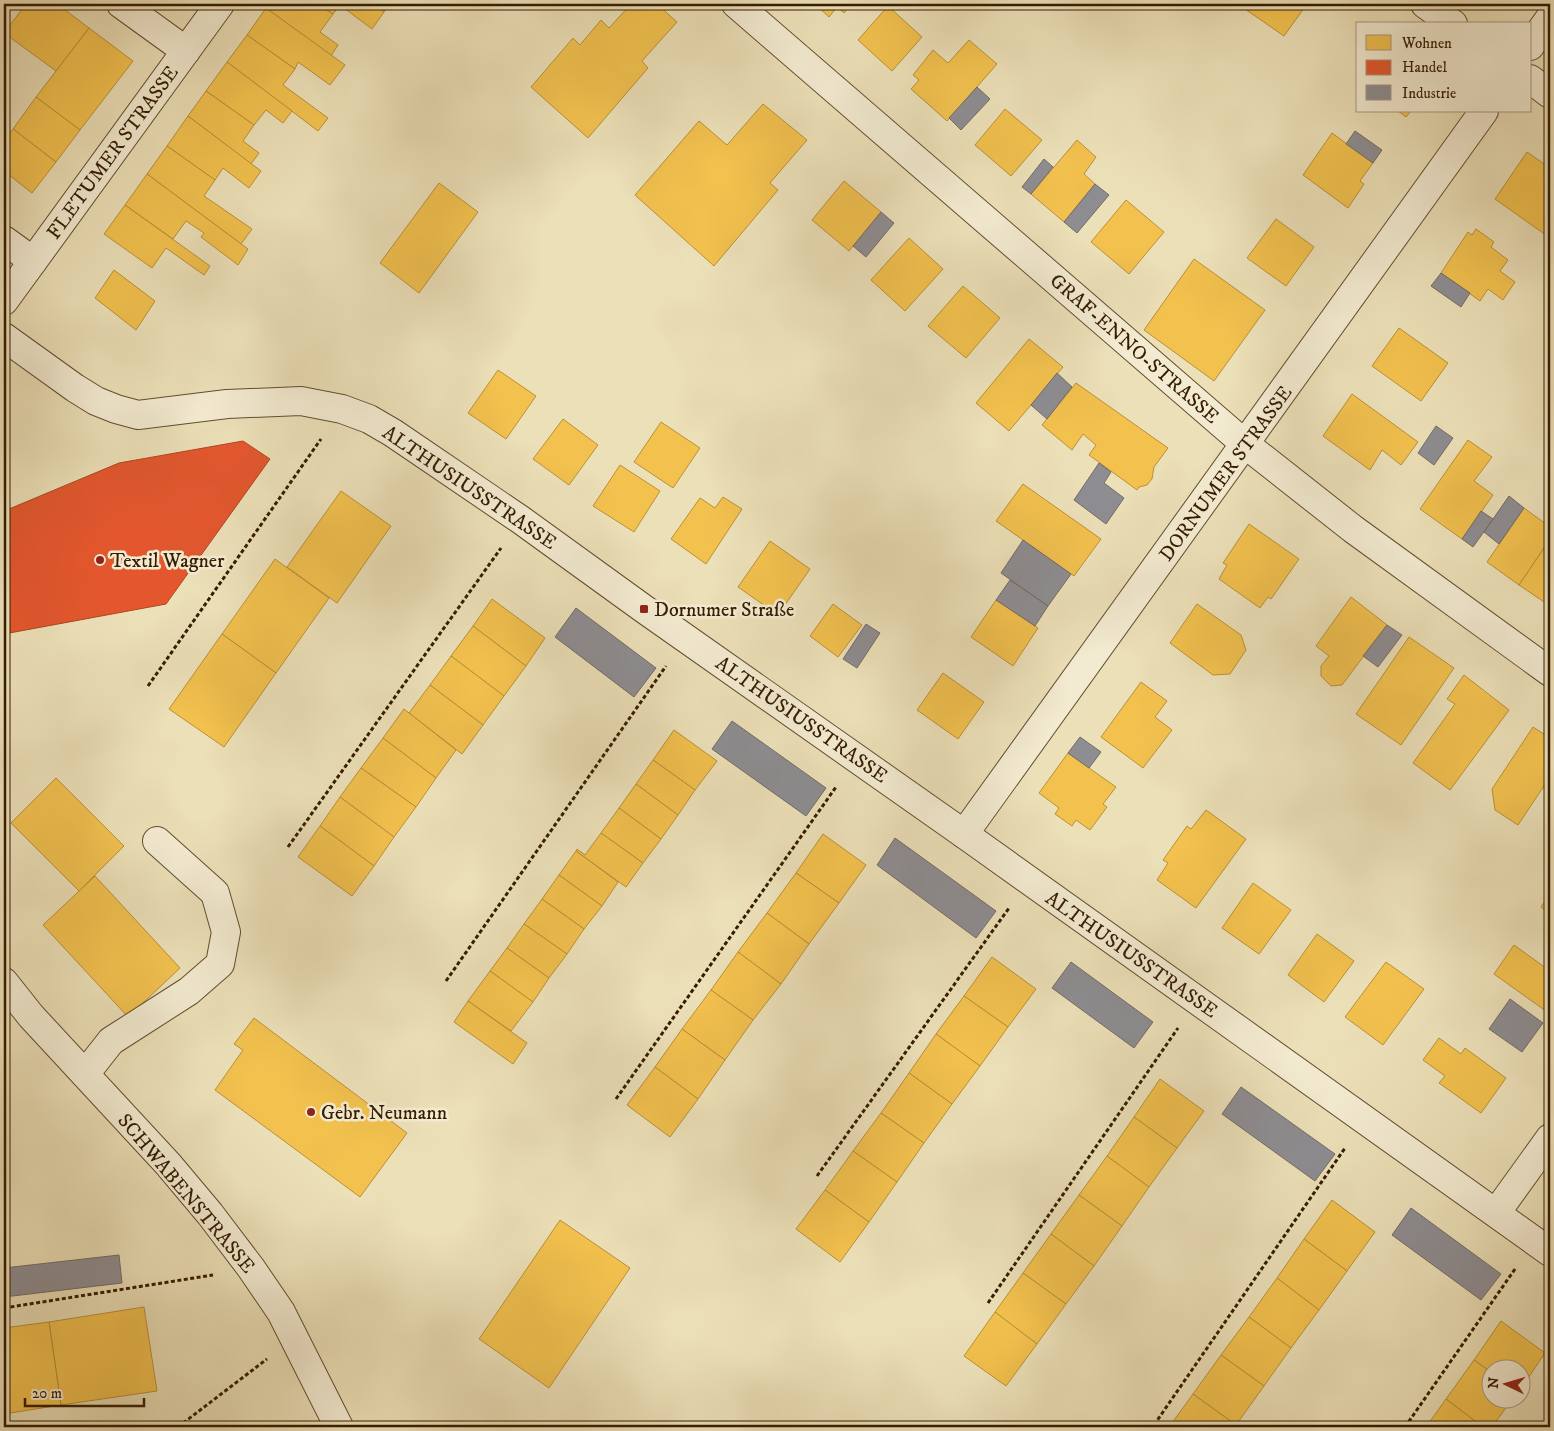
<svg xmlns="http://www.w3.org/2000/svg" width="1554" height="1431" font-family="'IM FELL DW Pica',serif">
<rect width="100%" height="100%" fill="#ece0b8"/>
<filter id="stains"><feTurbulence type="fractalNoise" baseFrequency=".004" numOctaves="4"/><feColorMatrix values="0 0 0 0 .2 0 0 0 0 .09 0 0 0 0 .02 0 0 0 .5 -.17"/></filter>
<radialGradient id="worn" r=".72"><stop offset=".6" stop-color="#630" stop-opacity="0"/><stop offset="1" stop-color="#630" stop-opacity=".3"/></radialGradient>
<g fill="#f2c14e" stroke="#b99037">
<polygon points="26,4 57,4 89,28 56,71 4,33"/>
<polygon points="269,4 318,4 333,14 320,32 338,45 331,56 266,8"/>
<polygon points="318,4 373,4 384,12 372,29 340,5 333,14"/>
<polygon points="373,4 389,4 384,12"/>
<polygon points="631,4 657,4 677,22 642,61 648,68 588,138 531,87 573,38 580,45 601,20 609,28"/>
<polygon points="815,4 851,4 844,13 837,7 829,17"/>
<polygon points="1249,4 1307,4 1284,36 1245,9"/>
<polygon points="888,6 922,37 892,71 858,40"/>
<polygon points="266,8 345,65 330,85 298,62 295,69 247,35"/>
<polygon points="89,28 133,61 80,130 36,97"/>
<polygon points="247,35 295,69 283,85 328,118 318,131 227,62"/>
<polygon points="969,40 997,64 947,121 911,89 919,80 913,75 933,50 948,63"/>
<polygon points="227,62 292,111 283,123 266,110 254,125 206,91"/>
<polygon points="206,91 254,125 243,141 259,153 251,164 188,116"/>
<polygon points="36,97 80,130 56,162 13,129"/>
<polygon points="763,104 807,140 770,183 778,190 714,266 635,195 699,121 727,145"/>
<polygon points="1005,109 1042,140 1011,176 975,145"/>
<polygon points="1398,111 1411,111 1406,117"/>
<polygon points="188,116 261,171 249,188 223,168 215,180 167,146"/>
<polygon points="13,129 56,162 32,193 4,171 4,140"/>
<polygon points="1332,133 1373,163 1360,181 1364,184 1348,208 1303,175"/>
<polygon points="1077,140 1096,157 1084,174 1095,184 1064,222 1031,194"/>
<polygon points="167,146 215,180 204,196 252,229 241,244 147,174"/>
<polygon points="1527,152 1550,168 1550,238 1495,199"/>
<polygon points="147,174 248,249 238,265 201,237 204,233 186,221 173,239 125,205"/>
<polygon points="844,181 881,212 849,251 812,220"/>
<polygon points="439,183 478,212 419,293 380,263"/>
<polygon points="1126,200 1164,232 1129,274 1091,242"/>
<polygon points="125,205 210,266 204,275 166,248 152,268 104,234"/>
<polygon points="1276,219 1314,247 1286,286 1247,258"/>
<polygon points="1476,229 1494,242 1491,247 1508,260 1500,271 1515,282 1503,300 1488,289 1480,301 1441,273 1468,232 1472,235"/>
<polygon points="909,238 943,269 905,311 871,280"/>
<polygon points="1194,259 1265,310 1214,381 1144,330"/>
<polygon points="114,270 155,301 136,330 95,298"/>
<polygon points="963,286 1000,318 966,358 928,326"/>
<polygon points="1399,328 1448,363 1421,401 1372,366"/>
<polygon points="1029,339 1063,367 1009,431 976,403"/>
<polygon points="498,370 536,396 506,439 468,413"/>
<polygon points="1076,383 1168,448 1154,467 1152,479 1147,485 1139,487 1137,490 1089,455 1096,445 1083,434 1072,450 1042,425"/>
<polygon points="1352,394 1418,442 1401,465 1382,450 1370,470 1323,436"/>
<polygon points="563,419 598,445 569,485 533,459"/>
<polygon points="661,422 700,448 673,488 634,462"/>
<polygon points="1468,440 1492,457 1474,481 1493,495 1462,539 1420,509"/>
<polygon points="620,465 660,491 634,532 593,506"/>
<polygon points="1023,484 1101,539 1074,576 996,521"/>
<polygon points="341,491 391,526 337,603 287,567"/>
<polygon points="723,497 742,509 706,564 671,539 700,498 715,508"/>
<polygon points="1524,508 1550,527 1550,539 1519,585 1487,562"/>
<polygon points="1249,524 1299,559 1271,599 1268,597 1260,608 1219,579 1227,565 1223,563"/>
<polygon points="1550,539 1550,606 1519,585"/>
<polygon points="770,541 810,569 778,615 738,587"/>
<polygon points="275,559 329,598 276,673 222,634"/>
<polygon points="1351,597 1387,625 1342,685 1331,686 1321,676 1321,666 1329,656 1316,646"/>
<polygon points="492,599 545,638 526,666 473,626"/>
<polygon points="996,600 1038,628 1013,666 971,637"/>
<polygon points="833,604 862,625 838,657 810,636"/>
<polygon points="1197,604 1241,635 1246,650 1230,674 1213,675 1170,643"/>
<polygon points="473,626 526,666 504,696 451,656"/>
<polygon points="222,634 276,673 224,747 169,709"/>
<polygon points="1409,637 1454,668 1401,745 1356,714"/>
<polygon points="451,656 504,696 483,725 430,685"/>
<polygon points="943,673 984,702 958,739 917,710"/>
<polygon points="1464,675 1509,710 1450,790 1413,763 1455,704 1447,699"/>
<polygon points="1141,682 1167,701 1155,717 1172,730 1143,768 1101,737"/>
<polygon points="430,685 483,725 462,754 409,713"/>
<polygon points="404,709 456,750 436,778 383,738"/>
<polygon points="1533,727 1550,738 1550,777 1518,825 1495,810 1492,789"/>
<polygon points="674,730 717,761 695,790 653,760"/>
<polygon points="383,738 436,778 416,807 361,768"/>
<polygon points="1068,753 1116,787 1103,804 1107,807 1090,830 1076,820 1072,826 1055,814 1059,808 1039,793"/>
<polygon points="653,760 695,790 678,815 636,784"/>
<polygon points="361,768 416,807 394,837 340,797"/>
<polygon points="56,778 124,846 79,891 11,823"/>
<polygon points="636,784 678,815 661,839 619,808"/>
<polygon points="340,797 394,837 374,866 320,826"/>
<polygon points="619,808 661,839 643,863 601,833"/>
<polygon points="1206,810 1246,839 1196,908 1157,880 1168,863 1163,860 1187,826 1191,829"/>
<polygon points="320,826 374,866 352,896 298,857"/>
<polygon points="601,833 643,863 626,887 576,851 577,849 585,855"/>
<polygon points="823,834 866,865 839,903 796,873"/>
<polygon points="576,851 618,882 602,906 559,875"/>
<polygon points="796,873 839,903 809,944 767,913"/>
<polygon points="559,875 602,906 584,929 542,899"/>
<polygon points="95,876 180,968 128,1017 43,925"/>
<polygon points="1253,883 1291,910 1259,954 1222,928"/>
<polygon points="1550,894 1550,914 1541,907"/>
<polygon points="542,899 584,929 567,954 524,924"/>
<polygon points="767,913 809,944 781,984 738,952"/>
<polygon points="524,924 567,954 549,978 507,948"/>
<polygon points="1317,934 1354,961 1324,1002 1288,975"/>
<polygon points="1514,945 1550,971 1550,1014 1494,974"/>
<polygon points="507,948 549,978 533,1002 490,971"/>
<polygon points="738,952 781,984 753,1020 711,990"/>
<polygon points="992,957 1036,989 1008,1027 964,996"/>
<polygon points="1386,962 1424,989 1383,1045 1345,1017"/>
<polygon points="490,971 533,1002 511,1031 468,1001"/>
<polygon points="711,990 753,1020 725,1060 682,1029"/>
<polygon points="964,996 1008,1027 980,1066 936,1034"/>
<polygon points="468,1001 527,1043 513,1064 454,1022"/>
<polygon points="254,1018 407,1133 360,1197 215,1090 243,1050 234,1044"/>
<polygon points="682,1029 725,1060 698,1099 655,1067"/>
<polygon points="936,1034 980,1066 952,1104 909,1073"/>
<polygon points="1439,1038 1461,1054 1465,1048 1506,1078 1481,1113 1439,1083 1445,1076 1423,1060"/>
<polygon points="655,1067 698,1099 670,1137 627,1105"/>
<polygon points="909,1073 952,1104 924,1143 881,1113"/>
<polygon points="1160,1079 1204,1111 1177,1148 1134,1117"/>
<polygon points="881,1113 924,1143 897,1182 853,1151"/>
<polygon points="1134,1117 1177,1148 1149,1187 1107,1156"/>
<polygon points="853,1151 897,1182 869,1222 825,1190"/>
<polygon points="1107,1156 1149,1187 1122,1226 1079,1195"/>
<polygon points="825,1190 869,1222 840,1262 796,1229"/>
<polygon points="1079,1195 1122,1226 1094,1266 1051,1234"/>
<polygon points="1332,1200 1375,1232 1347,1271 1304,1239"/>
<polygon points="560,1220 630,1268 549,1388 479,1339"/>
<polygon points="1051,1234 1094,1266 1066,1304 1023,1273"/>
<polygon points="1304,1239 1347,1271 1319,1310 1277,1278"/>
<polygon points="1023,1273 1066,1304 1037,1344 995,1312"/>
<polygon points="1277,1278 1319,1310 1291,1348 1249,1317"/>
<polygon points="144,1307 157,1391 61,1405 49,1322"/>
<polygon points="995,1312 1037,1344 1006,1386 964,1356"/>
<polygon points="1249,1317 1291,1348 1264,1386 1221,1355"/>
<polygon points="1501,1321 1545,1353 1522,1387 1522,1368 1492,1368 1492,1373 1474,1360"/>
<polygon points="49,1322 61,1405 4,1414 4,1328"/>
<polygon points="1221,1355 1264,1386 1236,1425 1193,1394"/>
<polygon points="1474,1360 1492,1373 1492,1398 1513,1398 1492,1427 1483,1427 1446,1399"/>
<polygon points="1193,1394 1236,1425 1234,1427 1169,1427"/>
<polygon points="1446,1399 1483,1427 1426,1427"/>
</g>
<polygon fill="#e4572e" stroke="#b04520" points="243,441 270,459 166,604 4,634 4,517 9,509 119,463"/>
<g fill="#8d8d92" stroke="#736b66">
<polygon points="977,87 990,99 961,130 949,118"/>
<polygon points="1355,131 1382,150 1373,163 1346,144"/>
<polygon points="1044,159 1053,167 1031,194 1022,187"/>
<polygon points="1095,184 1109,195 1077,233 1064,222"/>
<polygon points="881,212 894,223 866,257 853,246"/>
<polygon points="1441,273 1470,293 1461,307 1431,286"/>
<polygon points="1057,373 1072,387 1047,419 1031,405"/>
<polygon points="1436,426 1453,438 1434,465 1418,453"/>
<polygon points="1099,463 1111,472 1104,483 1124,498 1106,524 1074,500"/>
<polygon points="1509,496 1524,508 1499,544 1484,532"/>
<polygon points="1481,511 1493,519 1473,547 1462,539"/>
<polygon points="1023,540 1071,574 1048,606 1001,573"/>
<polygon points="1010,580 1048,606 1035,626 996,600"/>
<polygon points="576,608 656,668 634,697 555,637"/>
<polygon points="866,624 880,633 857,668 843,659"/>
<polygon points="1387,625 1402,635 1378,667 1363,656"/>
<polygon points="732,721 826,788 806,816 712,749"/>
<polygon points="1080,737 1101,752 1089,768 1068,753"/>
<polygon points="895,838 996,911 976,938 877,865"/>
<polygon points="1071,962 1153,1022 1134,1048 1052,988"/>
<polygon points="1510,999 1543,1023 1522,1052 1489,1029"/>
<polygon points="1241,1087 1335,1154 1315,1181 1222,1114"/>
<polygon points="1411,1208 1501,1274 1481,1300 1392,1235"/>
<polygon points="119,1255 122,1283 4,1297 4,1268"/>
</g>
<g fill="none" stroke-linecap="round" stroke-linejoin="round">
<defs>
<g id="minor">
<polyline points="121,4 186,51"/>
<polyline points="736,4 1245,444 1353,529 1550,672"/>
<polyline points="1425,4 1453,24"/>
<polyline points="1530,46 1550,18"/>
<polyline points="1530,79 1550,94"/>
<polyline points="4,240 33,261"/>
<polyline points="4,301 220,4"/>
<polyline points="4,337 75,388 96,401 116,409 138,415 227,404 301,401 342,409 369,419 393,433 521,520 644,609 964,834 1550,1252"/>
<polyline points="964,834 1484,111"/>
<polyline points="4,982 31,1016 168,1164 210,1214 251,1268 281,1312 339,1427"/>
<polyline points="85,1074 111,1041 189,991 220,964 226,932 215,893 157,841"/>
<polyline points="1496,1213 1550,1138"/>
</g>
</defs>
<use href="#minor" stroke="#634d2f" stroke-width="30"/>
<g stroke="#351c01" stroke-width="3" stroke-dasharray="4 2.5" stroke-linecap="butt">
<polyline points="148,686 321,439"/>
<polyline points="288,847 501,548"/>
<polyline points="446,981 666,666"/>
<polyline points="616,1099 836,787"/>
<polyline points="817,1176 1009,908"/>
<polyline points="988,1303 1178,1028"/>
<polyline points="4,1308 213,1275"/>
<polyline points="1154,1425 1345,1148"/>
<polyline points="178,1427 267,1359"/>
<polyline points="1405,1427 1515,1269"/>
</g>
<use href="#minor" stroke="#f3ebd1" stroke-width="28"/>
</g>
<g fill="#8f2418" stroke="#f3ebd1" stroke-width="2">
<circle cx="100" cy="560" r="5"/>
<rect x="639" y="604" width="10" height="10" rx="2.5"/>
<circle cx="311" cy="1112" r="5"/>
</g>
<g text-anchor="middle" stroke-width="5" stroke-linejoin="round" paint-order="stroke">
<g font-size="20" fill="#351c01" stroke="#f3ebd1">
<text transform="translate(112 152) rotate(-54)" y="7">FLETUMER STRASSE</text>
<text transform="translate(1135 348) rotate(41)" y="7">GRAF-ENNO-STRASSE</text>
<text transform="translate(1225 473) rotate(-54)" y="7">DORNUMER STRASSE</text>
<text transform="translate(470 487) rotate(34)" y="7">ALTHUSIUSSTRASSE</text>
<text transform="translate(802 719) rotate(35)" y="7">ALTHUSIUSSTRASSE</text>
<text transform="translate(1132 954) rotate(35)" y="7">ALTHUSIUSSTRASSE</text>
<text transform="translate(187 1193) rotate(50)" y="7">SCHWABENSTRASSE</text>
</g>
<g font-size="20" fill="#351c01" stroke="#f3ebd1" text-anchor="start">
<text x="110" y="567">Textil Wagner</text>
<text x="654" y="616">Dornumer Straße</text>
<text x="321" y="1119">Gebr. Neumann</text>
</g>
</g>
<rect width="1554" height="1431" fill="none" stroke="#ece0b8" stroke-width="20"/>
<rect x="5" y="5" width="1544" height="1421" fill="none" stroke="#351c01" stroke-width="2.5"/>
<rect x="10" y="10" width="1534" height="1411" fill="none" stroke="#351c01"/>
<rect x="1356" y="22" width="175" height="90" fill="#f3ebd1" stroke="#a7987e"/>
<rect x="1366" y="35" width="25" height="15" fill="#f2c14e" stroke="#a7987e"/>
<text x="1402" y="48" font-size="15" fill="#351c01">Wohnen</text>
<rect x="1366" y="60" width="25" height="15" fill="#e4572e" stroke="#a7987e"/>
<text x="1402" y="72" font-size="15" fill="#351c01">Handel</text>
<rect x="1366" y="85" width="25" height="15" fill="#8d8d92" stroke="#a7987e"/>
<text x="1402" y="98" font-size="15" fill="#351c01">Industrie</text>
<g transform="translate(1506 1384) rotate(275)"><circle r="24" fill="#f3ebd1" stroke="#a7987e"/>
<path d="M0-4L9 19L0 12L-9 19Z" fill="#8f2418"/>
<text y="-8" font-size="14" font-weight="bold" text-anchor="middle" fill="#351c01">N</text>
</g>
<path d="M25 1398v8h119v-8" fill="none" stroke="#351c01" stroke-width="2.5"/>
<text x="32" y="1398" font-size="15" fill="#351c01" stroke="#f3ebd1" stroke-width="4" paint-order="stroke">20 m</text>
<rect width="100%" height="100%" filter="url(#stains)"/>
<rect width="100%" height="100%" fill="url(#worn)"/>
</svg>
